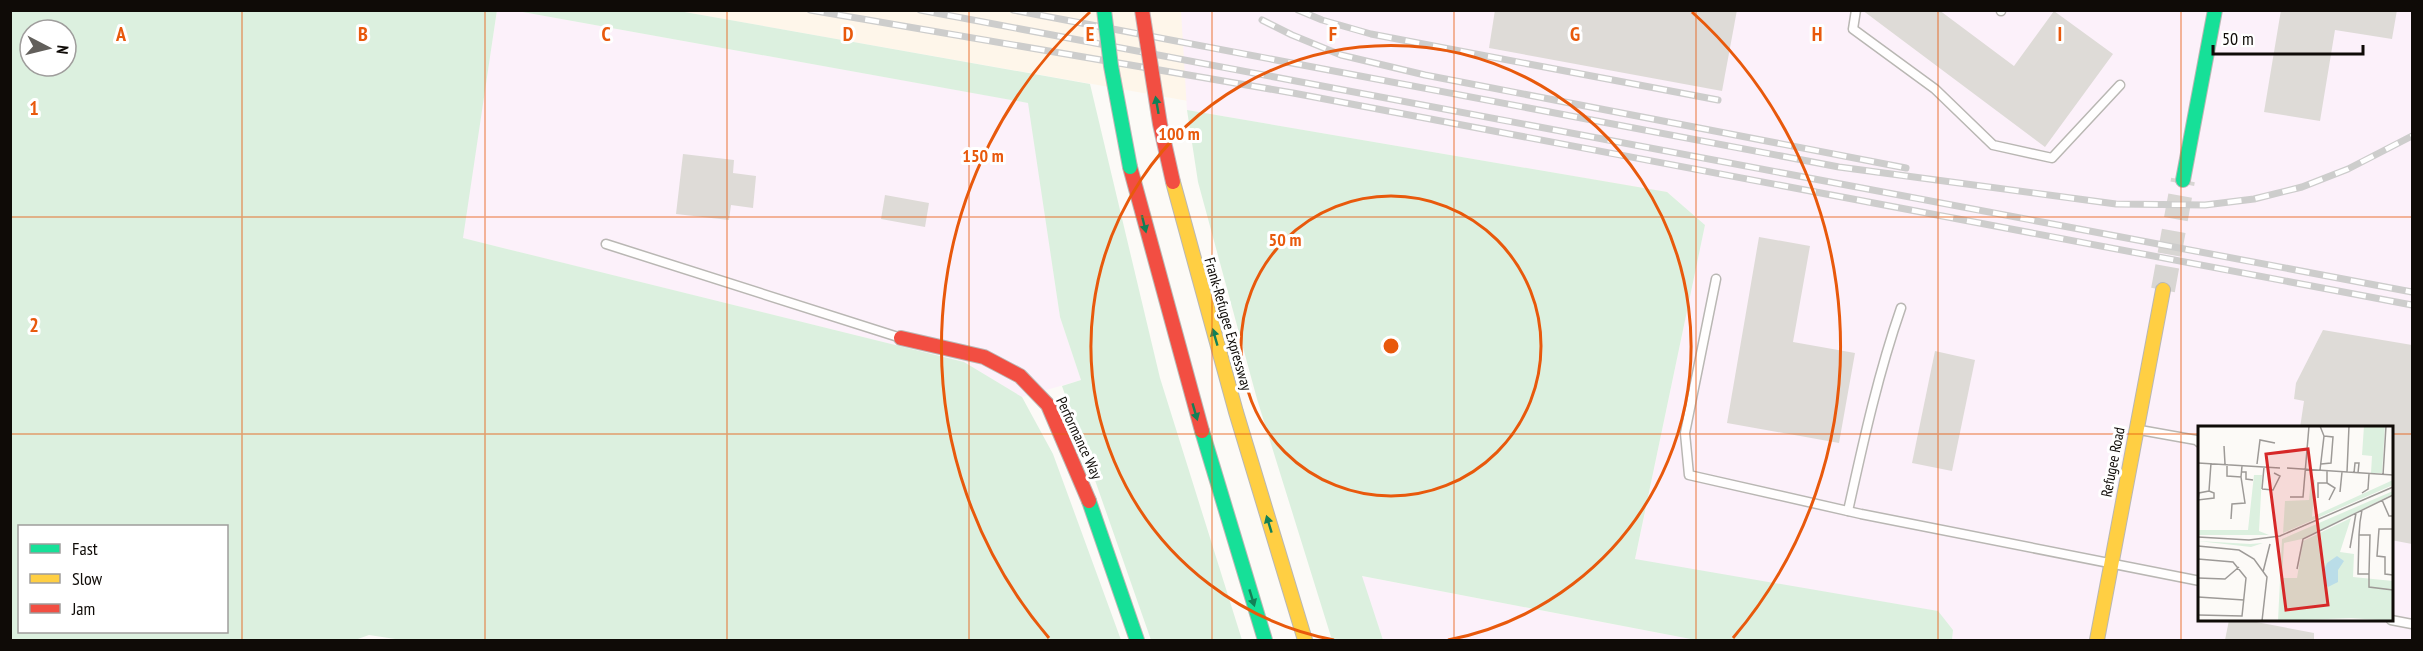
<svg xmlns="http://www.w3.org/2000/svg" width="2423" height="651" font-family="'PT Sans Narrow',sans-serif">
<rect width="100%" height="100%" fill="#fcfaf7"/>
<polygon fill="#fef6ea" points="679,11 1340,11 2044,268 1239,110"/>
<g fill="#fcf1fa" fill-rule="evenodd">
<polygon points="497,11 517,11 1029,103 1060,317 1081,380 1022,397 964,362 462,238"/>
<path d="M1181,11h1231v629h-460l1,-10 -16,-19 -302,-51 70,-335 -38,-33 -480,-82zM2200,428h192v192h-192z"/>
<polygon points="1361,576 1696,640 1383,640"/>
</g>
<g fill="#dcf0df" fill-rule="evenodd">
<path d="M497,10l-34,228 501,124 58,35 31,57 68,186h-719l-33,-5 -14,5h-344v-629zM30,30h36v36h-36zM20,526h206v106h-206z"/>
<polygon points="517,11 679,11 1090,84 1160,378 1242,640 1151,640 1062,386 1081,380 1060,317 1028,103"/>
<polygon points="1187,110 1667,192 1705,225 1635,559 1938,611 1953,630 1952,640 1696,640 1362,576 1383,640 1332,640 1257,399 1198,182"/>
</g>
<g fill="#dedbd7">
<polygon points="1495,10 1737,10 1722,91 1489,48"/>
<polygon points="1862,10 1939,10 2014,66 2054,11 2113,54 2045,147"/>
<polygon points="2281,10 2397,10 2392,39 2335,30 2320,121 2264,112"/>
<polygon points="683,154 734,160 733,173 756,176 753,208 731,205 729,220 676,214"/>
<polygon points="885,195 929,203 925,227 881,219"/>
<polygon points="1759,237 1810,246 1793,342 1855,353 1839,443 1727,423"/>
<polygon points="2323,330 2412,345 2412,544 2391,540 2391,428 2300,428 2304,401 2294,399 2296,383"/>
<polygon points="1935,351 1975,360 1952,471 1912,463"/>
<polygon points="2229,620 2246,620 2314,633 2314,640 2225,640"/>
</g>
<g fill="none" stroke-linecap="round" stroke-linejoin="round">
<polyline stroke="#d8d6d3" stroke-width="24" stroke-dasharray="24 12" stroke-linecap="butt" points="2163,290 2183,180"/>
<defs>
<g id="lane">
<polyline points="1856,10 1853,29 1935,89 1993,145 2052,158 2120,85"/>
<polyline points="2001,11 2001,10"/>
<polyline points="606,244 898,337"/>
<polyline points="1716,279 1685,433 1689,475 1861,514 2200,581"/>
<polyline points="2140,430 2196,440 2200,443"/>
<path d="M1848,511c15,-68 30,-137 53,-203"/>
<polyline points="2391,620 2412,624"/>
</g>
<g id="fast">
<polyline points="2183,180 2215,10"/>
<polyline points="1202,431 1265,640"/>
<polyline points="1089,501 1137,640"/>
</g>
<g id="slow">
<polyline points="1173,182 1236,412 1305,640"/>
<polyline points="2097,640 2163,290"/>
</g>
<g id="jam">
<polyline points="1130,167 1202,431"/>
<polyline points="901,338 984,357 1020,376 1048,405 1089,501"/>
</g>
</defs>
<use href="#lane" stroke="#b9b7b3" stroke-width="11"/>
<use href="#fast" stroke="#b9b7b3" stroke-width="16"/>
<use href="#slow" stroke="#b9b7b3" stroke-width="16"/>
<use href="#jam" stroke="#b9b7b3" stroke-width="16"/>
<use href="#lane" stroke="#fffefe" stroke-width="8"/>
<use href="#fast" stroke="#16e098" stroke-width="14"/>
<use href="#slow" stroke="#ffcf43" stroke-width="14"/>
<use href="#jam" stroke="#f24e42" stroke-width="14"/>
<defs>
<g id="rail">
<polyline points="810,10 1293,93 2412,305"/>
<polyline points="920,10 2412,292"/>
<polyline points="1013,10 1839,167 2116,204 2205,205 2254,199 2302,187 2348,169 2412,136"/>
<polyline points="1298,10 1322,20 1371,34 1718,100"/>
<polyline points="1262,20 1292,35 1341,55 1425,75 1906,168"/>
</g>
</defs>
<use href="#rail" stroke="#cdcdcc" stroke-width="7"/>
<use href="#rail" stroke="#fff" stroke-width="4.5" stroke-dasharray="14" stroke-linecap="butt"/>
<defs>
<polyline id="fast-bridge" points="1104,10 1111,66 1130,167"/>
<polyline id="jam-bridge" points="1142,10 1160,124 1173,182"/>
</defs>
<use href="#fast-bridge" stroke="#c2b5b7" stroke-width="16" stroke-linecap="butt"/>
<use href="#jam-bridge" stroke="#c2b5b7" stroke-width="16" stroke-linecap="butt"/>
<use href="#fast-bridge" stroke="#16e098" stroke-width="14"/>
<use href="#jam-bridge" stroke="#f24e42" stroke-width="14"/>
</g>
<defs><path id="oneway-solid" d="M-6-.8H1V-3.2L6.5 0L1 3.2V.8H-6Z" transform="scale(1.5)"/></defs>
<g fill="#138057">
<use href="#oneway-solid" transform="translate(1157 105) rotate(-100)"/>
<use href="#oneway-solid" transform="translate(1144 224) rotate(76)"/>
<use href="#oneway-solid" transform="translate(1215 337) rotate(-106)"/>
<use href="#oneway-solid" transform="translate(1195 412) rotate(74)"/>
<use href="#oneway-solid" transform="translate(1269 524) rotate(-107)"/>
<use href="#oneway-solid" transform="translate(1252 598) rotate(73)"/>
</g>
<path fill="none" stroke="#e8590c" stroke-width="1.5" stroke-opacity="0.55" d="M242,10v630M485,10v630M727,10v630M969,10v630M1212,10v630M1454,10v630M1696,10v630M1938,10v630M2181,10v630M10,217h2402M10,434h2190M2392,434h20"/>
<g fill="none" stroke="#e8590c" stroke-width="3">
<circle cx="1391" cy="346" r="150"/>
<path d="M1334 640A300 300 0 1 1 1448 640"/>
<path d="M1049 638A450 450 0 0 1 1090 12M1692 12A450 450 0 0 1 1733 638"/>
</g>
<g text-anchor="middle" stroke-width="6" stroke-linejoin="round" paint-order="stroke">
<g font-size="15" fill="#0f0b07" stroke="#fff">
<text transform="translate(1228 324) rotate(74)" y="5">Frank-Refugee Expressway</text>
<text transform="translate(1079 438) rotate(65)" y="5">Performance Way</text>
<text transform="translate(2113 462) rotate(-79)" y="5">Refugee Road</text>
</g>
</g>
<g transform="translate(2198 426)">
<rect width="195" height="195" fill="#fcfaf7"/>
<path d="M166,0h21l-3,47h-11l1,-17 -10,-1zM56,49h8l-3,56 10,4h-71v-5h50zM113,53l4,1 -3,37 81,-37v5l-110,48 2,-32 24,-1zM195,65v3l-91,45 -18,4 -2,35h15l6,-37 48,-23 -11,34 14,2 -1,23 40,4v40l-42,-3 -73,3 4,-82zM0,115l52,3 13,-1 -12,4z" fill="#dcf0df"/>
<path d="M139,130l7,5 -6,9v12l-10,5 -4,-6v-11l3,-7z" fill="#badde8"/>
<path fill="none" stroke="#9d9a97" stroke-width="1.5" d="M122,0l4,10 -4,34M26,20l1,18M0,37l82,5M29,38v12l14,1 1,-11M59,38l3,-24 15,3M123,38l10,-1 2,-26 -9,-1M89,42l106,7M43,46h5v7l7,1M149,46l2,-46M156,47l1,-10h4l-1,10M185,49l3,-49M129,57l8,5 -6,12M64,63l11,1 7,-14 -6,-3M64,63l2,-22M11,65l-10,2 -1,7 16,-2v-5l-5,-2 2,-28M142,66l2,-20M164,67l6,-4 1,-15M92,71h13l6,-71M120,72v-15h9v-12M184,74l7,16h4M33,93l1,-15 13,-1 -4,-26M195,103h-14l-2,27 8,1v17l8,1M161,109h11l-1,39h-11l1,-39 1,-13 2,-12M0,111l51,3 31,-4 113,-49M0,120l41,4 15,9 13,18 -5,44M152,122l6,-35M0,133l35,3 13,16 -4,38 -44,-1M99,143l6,-30 90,-44M65,146l7,-28M171,148v13l24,3M0,152l27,1 14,-12M0,171l46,3"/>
<path fill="#d62828" fill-opacity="0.15" stroke="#d62828" stroke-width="3" d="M110,23l20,156 -42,5 -20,-156z"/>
<rect width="195" height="195" fill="none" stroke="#0f0b07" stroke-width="3"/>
</g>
<g font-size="20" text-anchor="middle" font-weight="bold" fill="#e8590c" stroke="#fff" stroke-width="6" stroke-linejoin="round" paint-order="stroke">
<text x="121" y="41">A</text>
<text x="363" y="41">B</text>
<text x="606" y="41">C</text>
<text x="848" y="41">D</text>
<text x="1090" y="41">E</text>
<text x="1333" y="41">F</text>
<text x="1575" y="41">G</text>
<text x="1817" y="41">H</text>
<text x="2060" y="41">I</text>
<text x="34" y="115">1</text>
<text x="34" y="332">2</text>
</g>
<circle cx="1391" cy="346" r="9" fill="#e8590c" stroke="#fff" stroke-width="3"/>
<g font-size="18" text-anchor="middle" font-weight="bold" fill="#e8590c" stroke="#fff" stroke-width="6" stroke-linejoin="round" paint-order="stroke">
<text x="1179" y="140">100 m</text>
<text x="983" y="162">150 m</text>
<text x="1285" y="246">50 m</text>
</g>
<rect width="2423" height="651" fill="none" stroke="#0f0b07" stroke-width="24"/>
<rect x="18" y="525" width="210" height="108" fill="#ffffff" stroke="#9f9d9c" stroke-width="1.5"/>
<rect x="30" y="544" width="30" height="9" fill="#16e098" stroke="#9f9d9c" stroke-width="1.5"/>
<text x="72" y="555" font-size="18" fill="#0f0b07">Fast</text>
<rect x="30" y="574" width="30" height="9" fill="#ffcf43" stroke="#9f9d9c" stroke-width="1.5"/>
<text x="72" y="585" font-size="18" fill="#0f0b07">Slow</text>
<rect x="30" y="604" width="30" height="9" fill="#f24e42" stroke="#9f9d9c" stroke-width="1.5"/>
<text x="72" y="615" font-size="18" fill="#0f0b07">Jam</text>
<g transform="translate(48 48) rotate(97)"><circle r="28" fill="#ffffff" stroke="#9f9d9c" stroke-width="1.5"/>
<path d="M0-4.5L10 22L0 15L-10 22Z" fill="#625f5b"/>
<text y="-9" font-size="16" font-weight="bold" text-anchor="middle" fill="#0f0b07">N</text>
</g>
<path d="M2213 45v9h150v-9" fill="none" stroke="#0f0b07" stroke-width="3"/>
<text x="2222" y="45" font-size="18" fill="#0f0b07" stroke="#ffffff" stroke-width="4.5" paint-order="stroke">50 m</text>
</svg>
